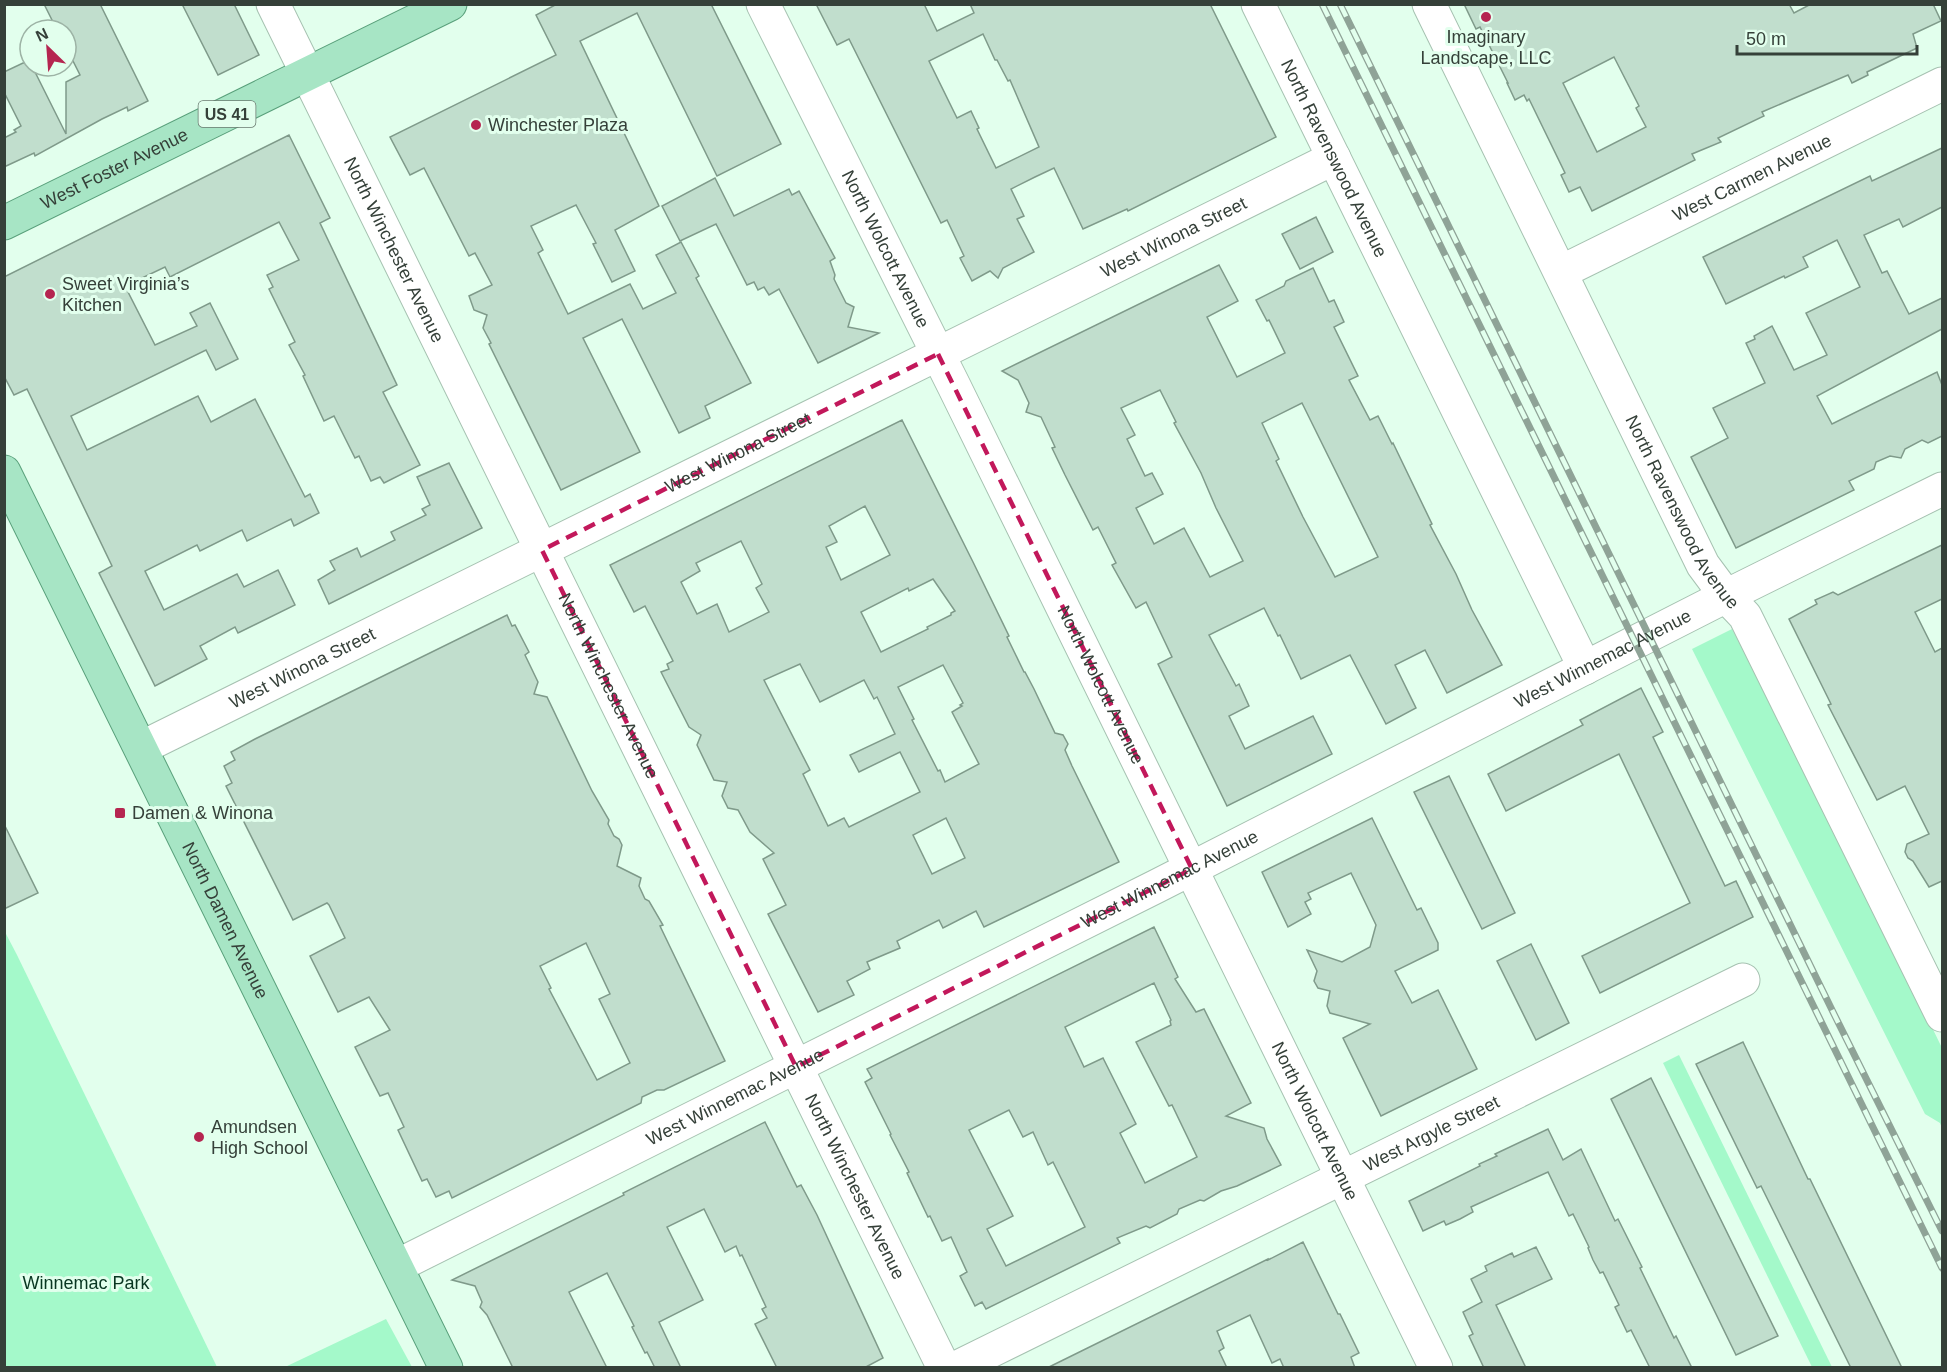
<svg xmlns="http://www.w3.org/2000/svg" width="1947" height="1372" font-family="Arial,sans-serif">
<rect width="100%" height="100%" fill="#e2ffed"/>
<g fill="#a4f9ca">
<polygon points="1732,629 1863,885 1942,1048 1942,1128 1940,1123 1925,1114 1692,649"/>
<polygon points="5,932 17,955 217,1367 5,1367"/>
<polygon points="1679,1055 1832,1367 1812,1367 1663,1063"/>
<polygon points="386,1319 412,1367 285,1367"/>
</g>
<g fill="#c1decd" stroke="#7f9a8a" stroke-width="1.5" fill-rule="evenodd">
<polygon points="44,4 100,4 148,101 128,111 127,107 102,119 35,156 34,153 4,167 4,138 16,132 14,130 21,126 4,92 4,72 23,63 30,63 30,66 32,66 66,134 66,82 80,75 66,47 66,30 57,30"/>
<polygon points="182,4 234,4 259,55 218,75"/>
<polygon points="557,4 711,4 781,144 717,176 637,13 580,41 659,206 615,230 635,271 612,282 593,244 596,243 576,205 531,226 543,250 538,253 568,314 630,284 643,309 676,293 656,255 681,242 699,276 696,278 751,383 705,406 710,418 679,433 622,319 583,338 640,452 561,490 489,344 491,343 483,328 487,315 474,310 469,296 492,285 475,253 469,256 424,168 410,175 390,137 556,55 536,15"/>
<path d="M816,4h108l13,27 37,-18 -4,-9h240l66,133 -148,74 -1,-2 -44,20 -29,-61 -19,9 -24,12 13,27 -7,3 17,33 -31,16 -5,10 -8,-7 -18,10 -12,-23 4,-2 -17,-36 -6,3 -92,-184 -12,6zM983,34l12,26h2l11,21 2,-1 29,67 -43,21 -19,-39 2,-1 -8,-17 -14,7 -28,-57z"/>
<path d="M1464,4h325l5,9 17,-9h122l8,17 -28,13 4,14 -50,24 1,3 -16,8 -4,-8 -86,37 2,4 -46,22 3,4 -29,12 3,6 -103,51 -12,-24 -11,5 -8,-17 4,-2 -36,-74 -2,2 -3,-6 -9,5 -8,-17h1l-28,-56 -4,2zM1614,57l25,49 -3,2 10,19 -49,25 -34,-69z"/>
<polygon points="289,135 330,218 320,223 397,385 383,392 420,465 384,483 380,477 371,481 359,456 355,458 334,416 324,421 303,376 305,375 289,345 295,342 269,289 273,287 267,275 299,260 279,222 170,277 165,267 125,286 155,345 197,326 190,313 210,303 238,359 216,370 206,350 71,416 87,450 198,396 211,422 255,399 305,497 310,494 319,513 294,526 291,519 247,541 242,530 200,551 197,545 145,571 164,610 237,574 244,587 278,570 295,605 238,633 235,627 200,646 207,659 155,686 99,573 112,566 27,389 14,395 4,376 4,277"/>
<polygon points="1942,148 1942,207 1903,227 1899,219 1864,235 1882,273 1887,271 1909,314 1942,298 1942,329 1817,396 1832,424 1937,372 1942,385 1942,436 1928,443 1922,440 1905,449 1901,458 1890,456 1876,462 1874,469 1849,481 1854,490 1736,548 1691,457 1728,438 1713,408 1765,383 1746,343 1755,339 1754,336 1772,326 1794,370 1827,355 1806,313 1860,287 1837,240 1803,257 1808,267 1785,278 1784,276 1726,304 1703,257 1870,176 1872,181"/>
<polygon points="715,178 734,216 789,189 792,195 799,191 835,258 830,261 835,275 834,279 846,303 854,307 848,327 879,333 818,363 779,289 769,295 764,287 758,290 754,282 747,285 716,224 680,241 662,206"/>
<polygon points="1316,217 1333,252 1300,269 1282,234"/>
<path d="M1219,265l19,36 -31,16 30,60 48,-24 -16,-33 -2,1 -11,-21 28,-14 2,-5 27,-13 16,34 5,-2 10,22 -10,5 24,49 -9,4 21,40 8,-4 14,28 1,-1 39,81 -2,1 26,49 16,36 30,55 -55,28 -22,-43 -30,15 21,43 -30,16 -36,-69 -49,24 -21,-44 -2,1 -14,-28 -55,27 27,51 3,-2 10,22 -20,10 16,33 68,-33 19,38 -105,52 -69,-142 14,-7 -26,-55 -10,6 -24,-43 4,-2 -18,-36 -5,3 -28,-55 -13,-27 3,-1 -14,-30 -15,-5 3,-9 -11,-23 -16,-9zM1160,390l16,32 -2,1 27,50 15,35 27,53 -33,16 -26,-49 -30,16 -18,-36 27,-14 -11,-21 -7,3 -18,-37 8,-4 -14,-27zM1302,403l76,154 -43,20 -32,-60 -27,-56 3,-2 -17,-36z"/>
<path d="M902,420l71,142 36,74 -2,1 17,35h1l9,17 21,44 8,2 5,9 -3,6 7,16 47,96 -135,65 -8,-16 -33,17 -4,-8 -42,21 3,7 -33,14 3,7 -23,12 7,14 -36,17 -50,-98 18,-9 -23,-46 11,-6 -24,-21 -12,-22 -10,-2 -6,-12 5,-14 -13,-2 -17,-35 4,-10 -12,-8 -28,-55 8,-3 -2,-5 6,-3 -28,-55 -11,6 -24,-47zM865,506l25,49 -49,25 -15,-33 11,-5 -8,-16zM741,541l21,43 -6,4 13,24 -40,20 -12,-28 -20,10 -16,-32 19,-11 -4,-8zM933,579l22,32 -4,2v2l-24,12 1,2 -47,23 -20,-40 47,-24 1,3zM800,664l20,38 44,-22 10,19 3,-2 18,37 -45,21 9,17 41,-20 20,40 -71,35 -5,-9 -16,8 -25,-52 7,-4 -46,-90zM943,665l20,38 -3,2 2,1 -10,6 27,52 -34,18 -5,-12 -2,1 -26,-51 2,-1 -16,-32zM946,818l19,40 -33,16 -19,-39z"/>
<polygon points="449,463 482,528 329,604 318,580 335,570 330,561 357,548 361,557 395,540 391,532 426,515 422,509 430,505 417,477"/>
<polygon points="1942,545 1942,599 1915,612 1935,652 1942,648 1942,881 1929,887 1913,861 1908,858 1905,852 1907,844 1929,834 1905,786 1877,800 1828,705 1831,704 1789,619 1817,604 1815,600 1833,592 1838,595"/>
<path d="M507,615l5,11 3,-1 14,27 -4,3 13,27 -4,12 13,3 45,94 17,29 -1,4 6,12 5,3 3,6 -5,21 24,12 -2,8 6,13 4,2 14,24 -3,1 65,135 -61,29h-7l-15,7 -1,6 -189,95 -3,-7 -13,6 -9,-18 -5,2 -24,-51 6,-3 -16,-34 -8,3 -25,-49 35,-17 -21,-33 -31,15 -28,-56 35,-18 -16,-33 -2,-2 -34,17 -67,-134 6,-3 -8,-17 11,-6 -4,-8 24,-13zM586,943l24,51 -11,5 31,64 -33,17 -48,-91 2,-1 -11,-22z"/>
<polygon points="1641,688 1663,732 1653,737 1725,886 1736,881 1753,917 1600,993 1582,956 1690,903 1619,754 1506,811 1488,774 1583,725 1580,720"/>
<polygon points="1449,776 1515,913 1482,929 1414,792"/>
<polygon points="1372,818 1417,910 1421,908 1438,943 1438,950 1395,971 1412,1003 1438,990 1477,1069 1381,1116 1343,1038 1370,1024 1330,1013 1327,1006 1330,991 1318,988 1314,981 1317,971 1307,950 1342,962 1370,947 1376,925 1351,873 1308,893 1311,899 1305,902 1311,914 1288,927 1262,872"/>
<polygon points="4,824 38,893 4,909"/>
<path d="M1154,927l24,50 -3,2 21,33 8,-3 47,94 -25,13 38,12 3,11 14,26 -44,21 -16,5 -17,10 -4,-1 -21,9 -2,5 -27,14 -4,-2 -29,12 3,5 -134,66 -4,-7 -7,4 -15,-30 7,-4 -16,-35 -9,4 -12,-25 -2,1 -21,-44 2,-1 -19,-37 1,-1 -26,-52 7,-4 -5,-9zM1154,983l17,37 -1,1 1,4 -35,17 33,64 3,-1 25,52 -52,26 -25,-50 16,-9 -33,-66 -19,9 -19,-40zM1009,1110l14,27 10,-5 15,33 5,-3 32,65 -79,39 -19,-37 26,-13 -44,-86z"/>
<polygon points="1531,944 1569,1023 1536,1040 1497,961"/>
<polygon points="1743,1042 1808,1179 1810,1179 1902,1368 1851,1368 1761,1186 1757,1188 1696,1064"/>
<polygon points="1651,1078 1778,1336 1736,1355 1611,1099"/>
<polygon points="765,1122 797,1187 801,1185 817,1215 883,1358 864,1368 777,1368 755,1324 767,1318 762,1309 766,1307 742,1255 740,1256 736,1246 725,1252 704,1209 667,1227 703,1300 659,1322 681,1368 655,1368 647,1352 645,1353 632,1327 634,1326 607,1273 569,1292 607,1368 513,1368 487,1315 480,1307 482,1302 475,1286 452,1280 624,1195 623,1193"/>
<polygon points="1548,1129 1563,1160 1581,1149 1615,1221 1618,1219 1642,1267 1640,1268 1674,1338 1676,1336 1692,1368 1650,1368 1631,1330 1627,1332 1615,1307 1619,1305 1603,1272 1600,1273 1593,1260 1588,1248 1589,1247 1573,1214 1569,1216 1548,1172 1471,1207 1473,1212 1460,1219 1446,1225 1444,1221 1423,1231 1409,1201 1480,1166 1479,1164 1497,1156 1495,1154"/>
<polygon points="1303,1242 1338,1314 1340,1314 1359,1353 1351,1357 1355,1368 1284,1368 1280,1359 1272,1363 1250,1315 1217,1331 1224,1348 1219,1351 1227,1368 1047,1368 1268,1259 1268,1260"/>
<polygon points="1536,1247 1552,1279 1496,1305 1526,1368 1484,1368 1469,1336 1473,1334 1463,1312 1482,1302 1471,1279 1487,1271 1485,1266 1512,1253 1514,1257"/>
</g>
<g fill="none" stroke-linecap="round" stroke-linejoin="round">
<defs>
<g id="minor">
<path id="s1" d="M273,4l671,1364"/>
<path id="s2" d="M763,4l191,382 482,982"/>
<path id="s3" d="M1258,4l327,664"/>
<path id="s4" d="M1429,4l274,561 23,31 19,20 197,399"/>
<path id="s5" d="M1561,272l381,-188"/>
<path id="s6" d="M141,748l1193,-590"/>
<path id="s7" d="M397,1266l760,-380 569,-290 216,-107"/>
<path id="s8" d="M956,1368l787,-388"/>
</g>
<g id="major">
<path id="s9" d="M4,223l446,-219"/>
<path id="s10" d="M4,472l442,896"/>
</g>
</defs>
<use href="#minor" stroke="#a6c2b1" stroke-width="35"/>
<use href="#major" stroke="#59a07b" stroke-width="35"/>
<use href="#minor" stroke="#fff" stroke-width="33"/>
<use href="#major" stroke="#a7e5c5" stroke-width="33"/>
<defs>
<g id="rail">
<polyline points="1322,4 1942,1268"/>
<polyline points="1340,4 1834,1014 1942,1231"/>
</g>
</defs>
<use href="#rail" stroke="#8fa397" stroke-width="7"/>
<use href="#rail" stroke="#e2ffed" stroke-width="4.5" stroke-dasharray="14" stroke-linecap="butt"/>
</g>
<path fill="none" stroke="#c2185b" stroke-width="4.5" stroke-dasharray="12 8" stroke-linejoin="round" d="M938,354l254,515 -396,198 -254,-517z"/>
<g fill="#b52550" stroke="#e2ffed" stroke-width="2">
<circle cx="1486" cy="17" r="6"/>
<circle cx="476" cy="125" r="6"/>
<circle cx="50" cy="294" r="6"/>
<rect x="114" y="807" width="12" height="12" rx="3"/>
<circle cx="199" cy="1137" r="6"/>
</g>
<g text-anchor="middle" stroke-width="6" stroke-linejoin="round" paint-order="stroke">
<rect fill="#e2ffed" stroke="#69796f" stroke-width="1.5" x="198.5" y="101" width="57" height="26" rx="4.5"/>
<g font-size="16" font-weight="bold" fill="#354039">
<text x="227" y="120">US 41</text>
</g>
<g font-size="18" fill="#354039" stroke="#e2ffed" text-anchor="start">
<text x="1486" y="43" text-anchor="middle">Imaginary<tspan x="1486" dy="21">Landscape, LLC</tspan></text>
<text x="488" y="131">Winchester Plaza</text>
<text x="62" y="290">Sweet Virginia’s<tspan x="62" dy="21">Kitchen</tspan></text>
<text x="132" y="819">Damen &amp; Winona</text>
<text x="211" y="1133">Amundsen<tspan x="211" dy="21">High School</tspan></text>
</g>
<g font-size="18" fill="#354039" stroke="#e2ffed">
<text dy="6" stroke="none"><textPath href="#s3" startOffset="172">North Ravenswood Avenue</textPath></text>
<text dy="6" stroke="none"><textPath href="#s9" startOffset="123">West Foster Avenue</textPath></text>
<text dy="6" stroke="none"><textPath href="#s5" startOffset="213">West Carmen Avenue</textPath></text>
<text dy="6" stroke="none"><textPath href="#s6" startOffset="1152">West Winona Street</textPath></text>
<text dy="6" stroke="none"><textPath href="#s1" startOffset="274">North Winchester Avenue</textPath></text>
<text dy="6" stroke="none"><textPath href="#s2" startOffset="274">North Wolcott Avenue</textPath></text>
<text dy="6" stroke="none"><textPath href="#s6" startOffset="666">West Winona Street</textPath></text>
<text dy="6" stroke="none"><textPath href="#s4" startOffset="568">North Ravenswood Avenue</textPath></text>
<text dy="6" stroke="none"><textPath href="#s7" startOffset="1350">West Winnemac Avenue</textPath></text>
<text dy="6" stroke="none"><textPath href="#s6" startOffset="180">West Winona Street</textPath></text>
<text dy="6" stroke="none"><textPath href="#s2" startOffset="760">North Wolcott Avenue</textPath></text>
<text dy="6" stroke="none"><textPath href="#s1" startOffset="760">North Winchester Avenue</textPath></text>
<text dy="6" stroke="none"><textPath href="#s7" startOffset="864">West Winnemac Avenue</textPath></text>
<text dy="6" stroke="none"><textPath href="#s10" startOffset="500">North Damen Avenue</textPath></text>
<text dy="6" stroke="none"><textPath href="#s7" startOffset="378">West Winnemac Avenue</textPath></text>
<text dy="6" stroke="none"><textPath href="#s2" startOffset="1246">North Wolcott Avenue</textPath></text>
<text dy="6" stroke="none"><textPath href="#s8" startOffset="530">West Argyle Street</textPath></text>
<text dy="6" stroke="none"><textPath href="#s1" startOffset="1318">North Winchester Avenue</textPath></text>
</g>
<g font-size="18" fill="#083621" stroke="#e2ffed">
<text x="86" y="1289">Winnemac Park</text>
</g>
</g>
<rect width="1947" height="1372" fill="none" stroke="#354039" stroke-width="12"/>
<g transform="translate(48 48) rotate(335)"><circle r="28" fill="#e2ffed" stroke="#9db3a5" stroke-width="1.5"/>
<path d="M0-4.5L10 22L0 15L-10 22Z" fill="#b52550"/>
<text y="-9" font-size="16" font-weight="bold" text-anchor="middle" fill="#354039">N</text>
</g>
<path d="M1737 45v9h180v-9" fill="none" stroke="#354039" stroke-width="3"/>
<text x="1746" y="45" font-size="18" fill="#354039" stroke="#e2ffed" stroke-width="4.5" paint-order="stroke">50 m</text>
</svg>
